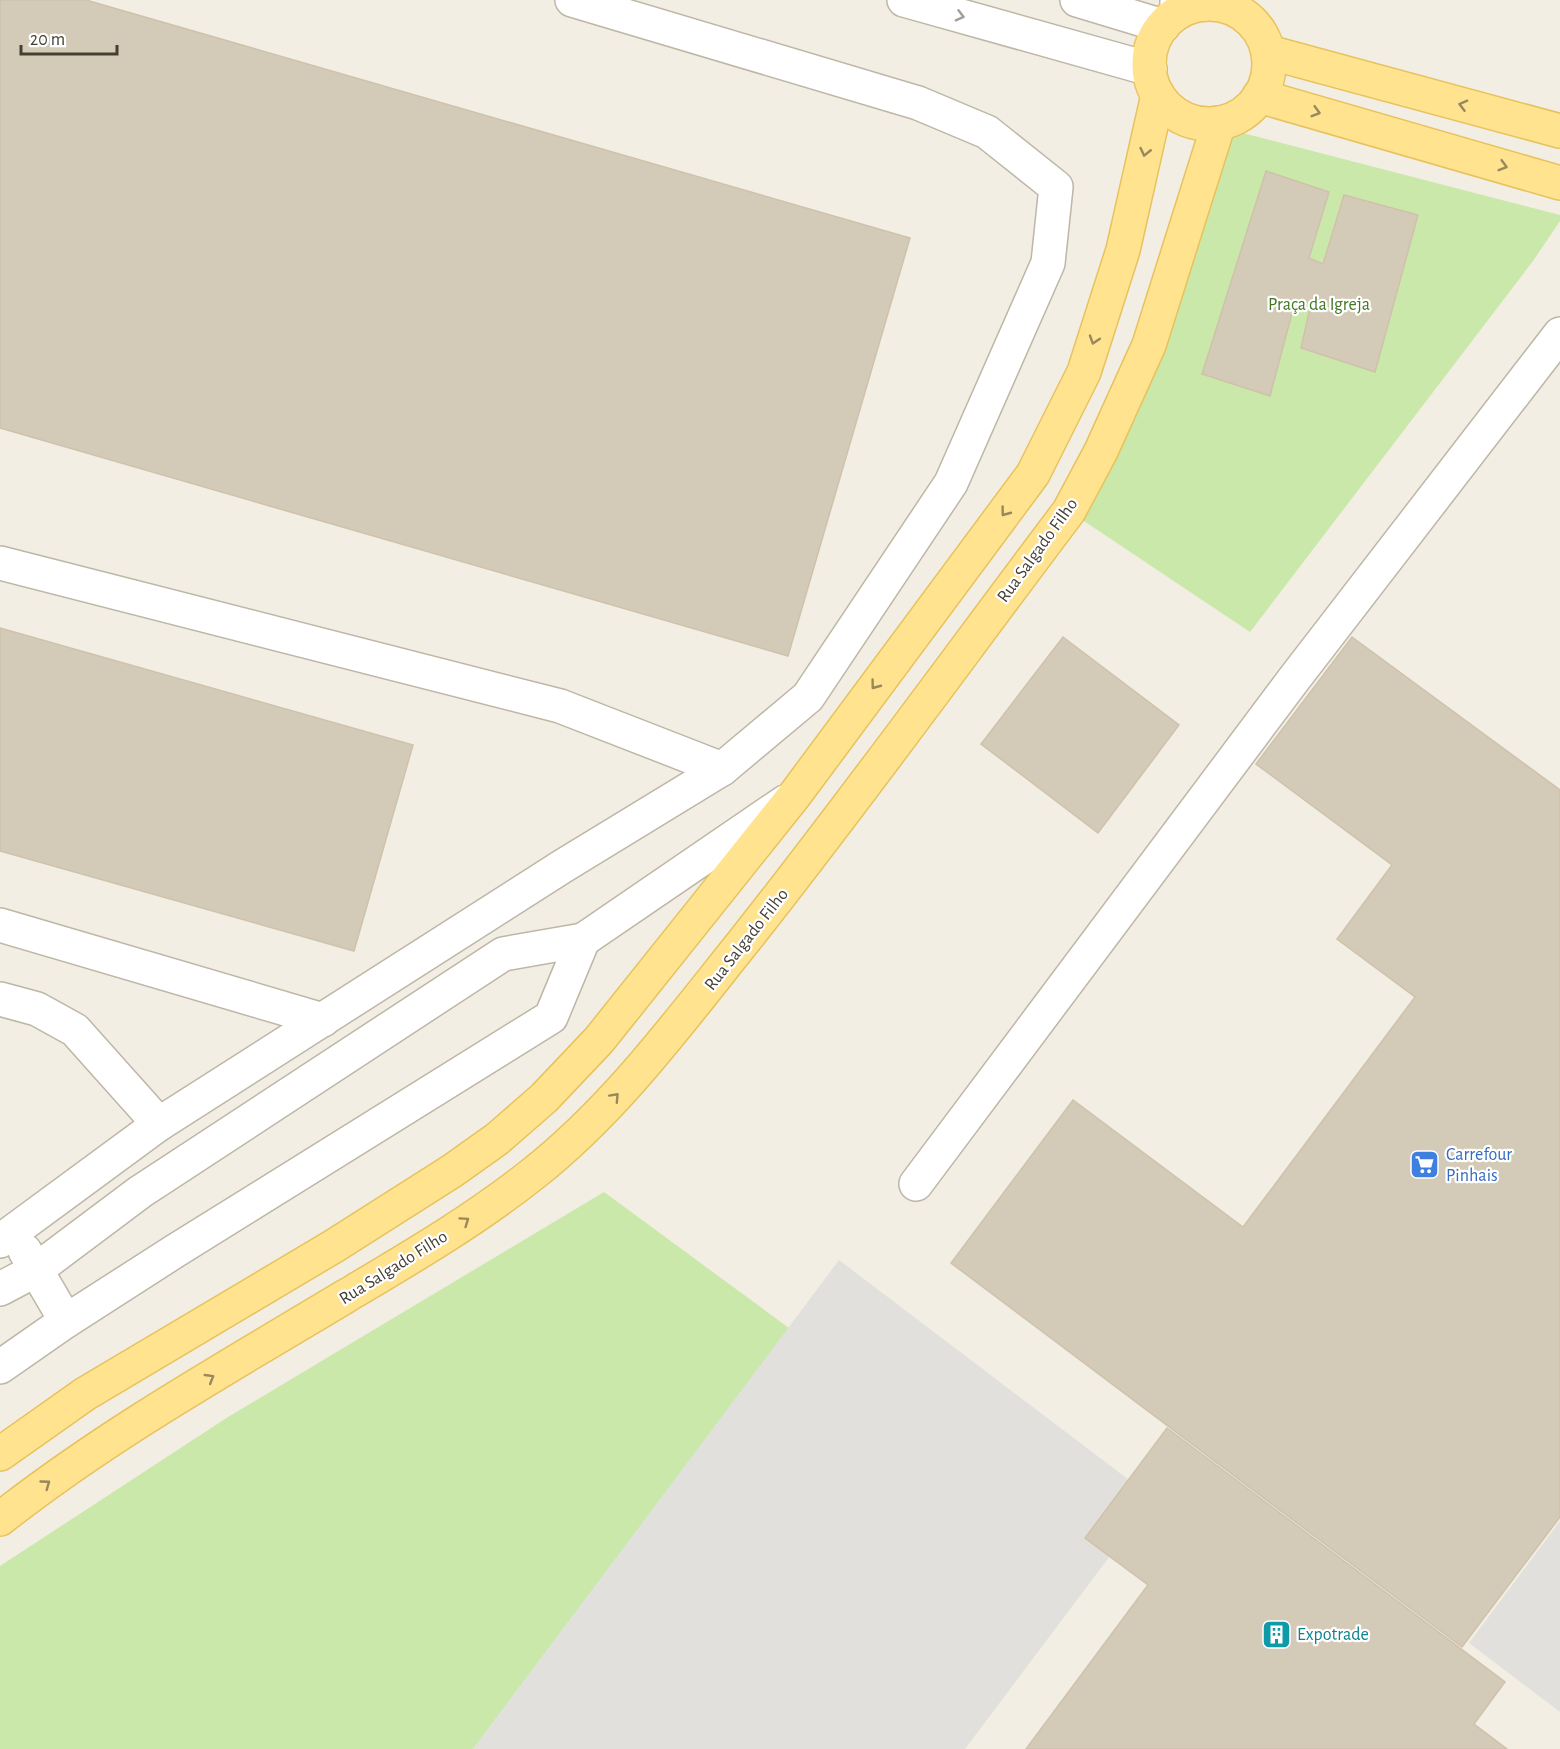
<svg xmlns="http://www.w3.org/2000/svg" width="1560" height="1749" font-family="'Alegreya Sans',sans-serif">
<rect width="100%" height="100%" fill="#f2eee3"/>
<g fill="#cae8aa">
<polygon points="1231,130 1560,215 1560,221 1533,261 1250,632 1069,511"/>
<polygon points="604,1192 789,1328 473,1749 0,1749 0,1566 228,1417"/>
</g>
<g fill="#e2e0dc">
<polygon points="839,1260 1141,1489 1116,1548 965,1749 473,1749"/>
<polygon points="1560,1521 1560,1712 1469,1643"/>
</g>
<g fill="#d4cab8" stroke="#cfc2ab" stroke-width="1.5">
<polygon points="0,0 86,0 910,238 788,656 0,428"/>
<polygon points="1266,171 1329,192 1309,258 1323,264 1344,195 1418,215 1375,372 1301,348 1310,308 1295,302 1270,396 1202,374"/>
<polygon points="0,628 413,745 354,951 0,851"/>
<polygon points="1063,637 1179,725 1098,833 981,744"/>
<polygon points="1352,637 1560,790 1560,1517 1462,1647 951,1263 1073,1100 1243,1227 1415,997 1337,939 1392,865 1256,764"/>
<polygon points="1167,1428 1505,1682 1474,1724 1507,1749 1026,1749 1148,1585 1085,1538"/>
</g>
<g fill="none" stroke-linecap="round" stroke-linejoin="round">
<defs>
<g id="minor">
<polyline points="904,0 1150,69"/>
<polyline points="1077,0 1163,26"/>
<polyline points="1177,0 1177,13"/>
<polyline points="0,563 560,706 722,769 808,697 951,483 1048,263 1056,187 987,132 918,103 572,0"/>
<polyline points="0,925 323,1020"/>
<polyline points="583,940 785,802"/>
<polyline points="0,999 37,1009 75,1030 159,1124"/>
<polyline points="916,1184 1294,679 1560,334"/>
<polyline points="0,1241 159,1124 563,866 722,769"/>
<polyline points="25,1251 66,1321"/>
<polyline points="0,1289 36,1270 140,1192 503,954 583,940 551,1017 175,1251 66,1321 0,1367"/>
</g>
<g id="major">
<circle cx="1209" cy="64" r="60"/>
<polyline points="1268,52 1560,131"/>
<polyline points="1259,96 1560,183"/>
<polyline points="0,1454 85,1394 334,1246 452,1171 497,1139 544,1098 599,1040 794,796 1033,474 1084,372 1123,250 1158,95"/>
<path d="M0,1519c108,-85 228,-152 346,-223 64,-38 129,-76 188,-123 82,-65 145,-151 210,-232 112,-141 217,-287 325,-430l32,-60 48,-106 70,-222"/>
</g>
</defs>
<use href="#minor" stroke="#beb6a6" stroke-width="36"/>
<use href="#major" stroke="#e7c25d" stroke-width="36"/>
<use href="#minor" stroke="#fff" stroke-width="33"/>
<use href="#major" stroke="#ffe38f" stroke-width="33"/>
</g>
<defs><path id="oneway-chevron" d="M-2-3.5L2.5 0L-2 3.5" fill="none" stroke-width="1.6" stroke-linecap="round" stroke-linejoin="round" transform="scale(1.5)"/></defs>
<use stroke="#a29e99" href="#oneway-chevron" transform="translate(960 16) rotate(15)"/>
<g stroke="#98885c">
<use href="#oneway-chevron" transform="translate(1463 105) rotate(-165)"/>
<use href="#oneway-chevron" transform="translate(1316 112) rotate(16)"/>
<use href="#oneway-chevron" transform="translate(1145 152) rotate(103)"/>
<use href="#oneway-chevron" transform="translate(1503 166) rotate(16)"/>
<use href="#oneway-chevron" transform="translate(1094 340) rotate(108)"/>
<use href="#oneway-chevron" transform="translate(1005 512) rotate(127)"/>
<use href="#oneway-chevron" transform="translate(875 685) rotate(127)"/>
<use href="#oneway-chevron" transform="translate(615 1097) rotate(-47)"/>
<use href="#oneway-chevron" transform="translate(465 1221) rotate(-35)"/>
<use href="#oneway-chevron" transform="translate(210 1378) rotate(-31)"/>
<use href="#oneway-chevron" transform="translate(46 1484) rotate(-36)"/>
</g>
<defs>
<symbol id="supermarket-square" viewBox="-11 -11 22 22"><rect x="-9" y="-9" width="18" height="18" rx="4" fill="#3f7fe0" stroke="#fff"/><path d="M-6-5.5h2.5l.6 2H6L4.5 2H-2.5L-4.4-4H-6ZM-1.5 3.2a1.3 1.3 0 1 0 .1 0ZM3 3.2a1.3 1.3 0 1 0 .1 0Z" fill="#fff"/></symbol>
<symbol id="building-square" viewBox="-11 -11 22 22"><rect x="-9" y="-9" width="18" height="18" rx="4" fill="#0f9aa8" stroke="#fff"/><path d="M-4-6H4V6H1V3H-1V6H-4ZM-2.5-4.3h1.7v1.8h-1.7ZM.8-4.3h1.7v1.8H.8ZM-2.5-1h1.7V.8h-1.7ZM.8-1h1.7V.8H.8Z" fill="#fff"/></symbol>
</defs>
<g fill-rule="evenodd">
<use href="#supermarket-square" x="1408" y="1148" width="33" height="33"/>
<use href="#building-square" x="1260" y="1618" width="33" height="33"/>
</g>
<g text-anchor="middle" stroke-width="4.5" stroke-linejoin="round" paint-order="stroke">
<g font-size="18" fill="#417725" stroke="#fff">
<text x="1319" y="310">Praça da Igreja</text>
</g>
<g font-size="18" fill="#443e33" stroke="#fff">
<text transform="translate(1037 550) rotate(-54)" y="6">Rua Salgado Filho</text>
<text transform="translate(746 939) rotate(-52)" y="6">Rua Salgado Filho</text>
<text transform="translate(393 1267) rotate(-32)" y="6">Rua Salgado Filho</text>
</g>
<g font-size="18" fill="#366cbe" stroke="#fff" text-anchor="start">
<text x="1446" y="1160">Carrefour<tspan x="1446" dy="21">Pinhais</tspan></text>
</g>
<g font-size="18" fill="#0d838f" stroke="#fff" text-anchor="start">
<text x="1297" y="1640">Expotrade</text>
</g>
</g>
<path d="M21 45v9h96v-9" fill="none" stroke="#443e33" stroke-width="3"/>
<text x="30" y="45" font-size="18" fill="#443e33" stroke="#ffffff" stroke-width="4.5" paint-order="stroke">20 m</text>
</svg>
